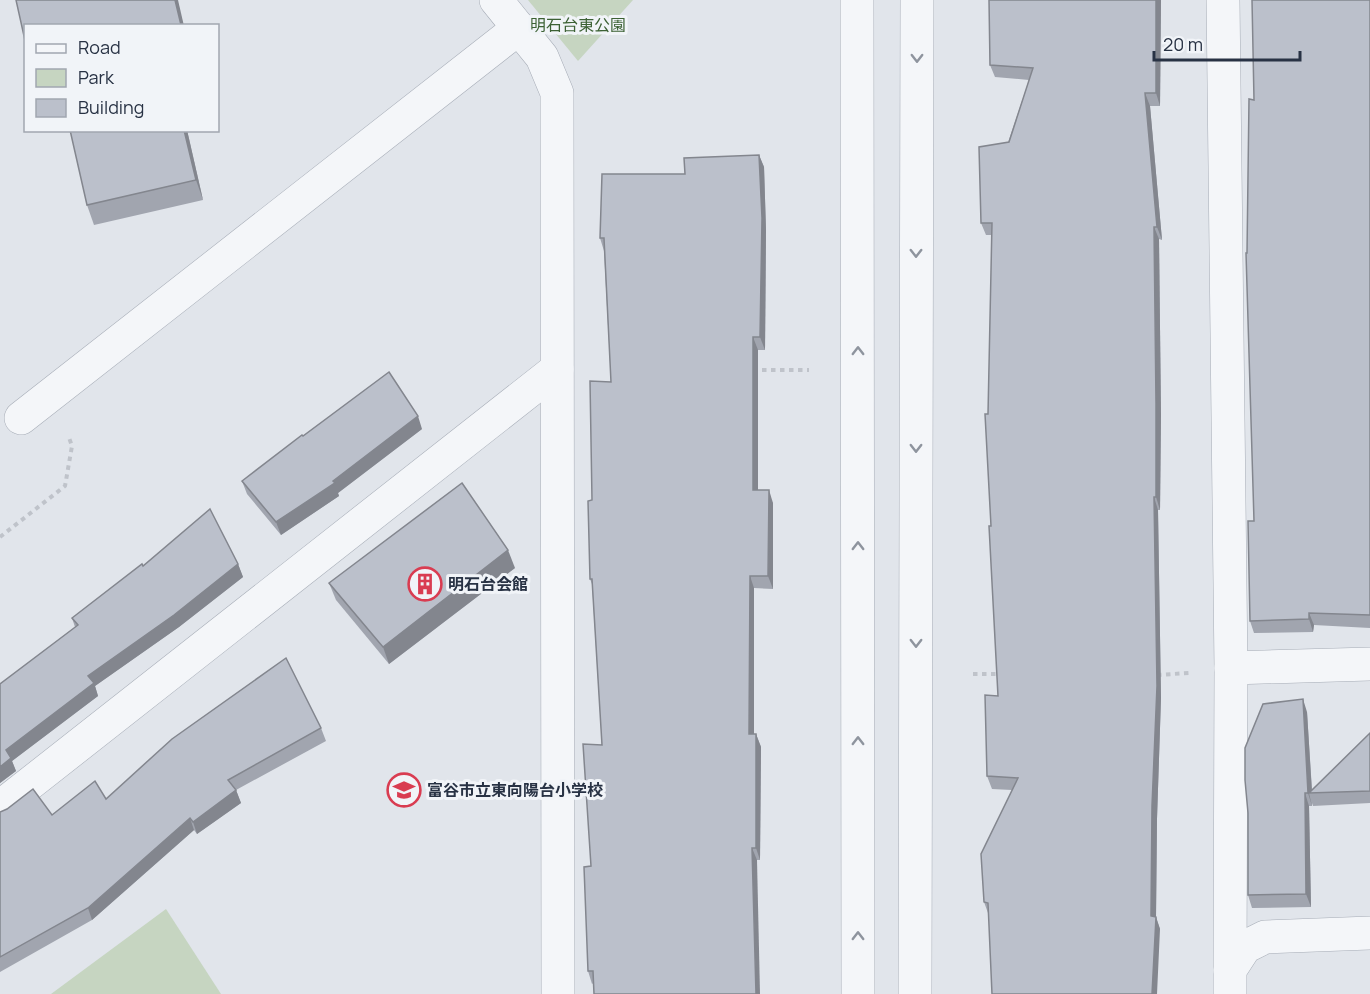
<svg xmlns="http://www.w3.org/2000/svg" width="1370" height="994" font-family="Manrope,'Noto Sans JP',sans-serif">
<rect width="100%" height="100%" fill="#e1e5eb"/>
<g fill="#c6d5c1">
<polygon points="528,0 633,0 578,61"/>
<polygon points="166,909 221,994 51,994"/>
</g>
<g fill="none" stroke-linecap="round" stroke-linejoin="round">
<defs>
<g id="minor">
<polyline points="496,0 542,57 557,93 558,994"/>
<polyline points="857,0 858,994"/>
<polyline points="1223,0 1231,668 1230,970"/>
<polyline points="21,418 519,28"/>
<polyline points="1231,668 1370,664"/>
<polyline points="0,807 557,369"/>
<polyline points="915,994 917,0"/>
<polyline points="1230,994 1230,970 1245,947 1265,937 1370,933"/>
</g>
</defs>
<use href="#minor" stroke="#a6acb6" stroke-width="34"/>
<g stroke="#bfc3ca" stroke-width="4" stroke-dasharray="4.5 4.5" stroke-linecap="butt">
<polyline points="753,370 809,370"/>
<polyline points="0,537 65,486 72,446 68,435"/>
<polyline points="973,674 1000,674"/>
<polyline points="1157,675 1189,673"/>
</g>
<use href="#minor" stroke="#f4f6f9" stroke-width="33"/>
</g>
<g fill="#a1a5af">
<polygon points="989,0 1161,0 1160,106 1150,106 1162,240 1159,239 1161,415 1160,510 1158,510 1161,698 1157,819 1156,917 1160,929 988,913 984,902 1012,790 992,789 987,776 998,696 988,414 992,235 986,235 981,223 1029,80 995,77 990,65"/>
<polygon points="1370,0 1370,628 1314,625 1313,632 1254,633 1250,621 1254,521 1247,253 1254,100"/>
<polygon points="187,130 203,200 94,225 87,205"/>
<polygon points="759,155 764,167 766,230 765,350 758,350 758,490 773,503 773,589 754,588 754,734 756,734 761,747 760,860 757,860 592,984 588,971 591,866 602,745 592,584 590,579 592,500 611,382 604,251 600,238"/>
<polygon points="422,429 338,493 339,496 281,535 247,494 242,481 303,436"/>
<polygon points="238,564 243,577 179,627 95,686 98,696 12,761 16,771 0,783 0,684 75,627 72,618 143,566"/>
<polygon points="515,568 389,664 336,600 329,583"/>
<polygon points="1307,712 1312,790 1370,733 1370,803 1313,806 1312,803 1312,806 1309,806 1311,907 1252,908 1248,895"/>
<polygon points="321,728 326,741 236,790 241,803 197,834 194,830 92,920 0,972 0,812 52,815 106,799"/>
</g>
<g fill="#83868e">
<polygon points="175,0 178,0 184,26 181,26"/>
<polygon points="1156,0 1161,0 1160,106 1156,93"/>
<polygon points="1145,93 1150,106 1162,240 1157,227"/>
<polygon points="184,130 187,130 203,200 196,180"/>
<polygon points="759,155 764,167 766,230 765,350 760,337"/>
<polygon points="1154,227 1159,239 1161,415 1160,510 1156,497"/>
<polygon points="753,337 758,350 758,503 753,490"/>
<polygon points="418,416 422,429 338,493 339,496 281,535 276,522"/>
<polygon points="769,490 773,503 773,589 768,576"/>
<polygon points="1154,497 1158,510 1161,698 1157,819 1156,917 1160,929 1157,994 1152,994 1151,916"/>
<polygon points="508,550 515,568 389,664 383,647"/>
<polygon points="238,564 243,577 179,627 95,686 98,696 12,761 16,771 0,783 0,767 6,750 88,676"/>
<polygon points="750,576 754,588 754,747 749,734"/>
<polygon points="1309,613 1314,625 1313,632 1309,619"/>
<polygon points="1303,699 1307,712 1312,793 1309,793 1312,806 1308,793"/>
<polygon points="756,734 761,747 760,860 756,848"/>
<polygon points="236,790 241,803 197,834 193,822"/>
<polygon points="1305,793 1309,806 1311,907 1306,894"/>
<polygon points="190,818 194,830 92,920 88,908"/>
<polygon points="752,848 757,860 760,994 756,994"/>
</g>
<g fill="#bbc0cb" stroke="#83868e" stroke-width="1.5">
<polygon points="16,0 175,0 181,25 26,26 26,45"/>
<polygon points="989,0 1156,0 1156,93 1145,93 1157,227 1154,227 1156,403 1156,497 1154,497 1157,686 1152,806 1151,916 1156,917 1152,994 992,994 988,903 984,902 981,854 1018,778 987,776 985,695 998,696 989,526 991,526 985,414 988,414 992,223 981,223 979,147 1009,142 1033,68 990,65"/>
<polygon points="1252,0 1370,0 1370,615 1309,613 1309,619 1250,621 1248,521 1254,521 1246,253 1247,253 1249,99 1254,100"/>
<polygon points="70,130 184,130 196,180 87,205"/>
<polygon points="759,155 762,218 760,337 753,337 753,490 769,490 768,576 750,576 749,734 756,734 756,848 752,848 756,994 594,994 593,971 588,971 584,867 591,866 583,744 602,745 592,579 590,579 588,501 592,500 590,381 611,382 604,238 600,238 602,174 685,174 684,158"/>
<polygon points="389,372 418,416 333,481 335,483 276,522 242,481 302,435 303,436"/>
<polygon points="462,483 508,550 383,647 329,583"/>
<polygon points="210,509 238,564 174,615 88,676 94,683 6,750 11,758 0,767 0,684 78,625 72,618 142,564 143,566"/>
<polygon points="286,658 321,728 228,780 236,790 193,822 190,818 88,908 0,957 0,812 7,809 33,789 52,815 95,781 106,799 172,739"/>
<polygon points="1303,699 1308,793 1305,793 1306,894 1248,895 1248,813 1245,780 1245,748 1263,704"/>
<polygon points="1370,733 1370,791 1309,793"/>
</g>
<defs><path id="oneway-chevron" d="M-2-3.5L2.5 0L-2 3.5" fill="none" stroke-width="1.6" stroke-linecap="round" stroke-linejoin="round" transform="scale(1.5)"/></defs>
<g stroke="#8e949e">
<use href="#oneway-chevron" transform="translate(917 58) rotate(90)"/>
<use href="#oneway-chevron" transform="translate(916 253) rotate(90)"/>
<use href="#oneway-chevron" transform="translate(858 351) rotate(-90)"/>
<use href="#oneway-chevron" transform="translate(916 448) rotate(90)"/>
<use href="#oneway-chevron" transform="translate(858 546) rotate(-90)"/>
<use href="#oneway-chevron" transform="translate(916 643) rotate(90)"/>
<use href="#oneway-chevron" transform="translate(858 741) rotate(-90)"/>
<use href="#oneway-chevron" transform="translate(858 936) rotate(-90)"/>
</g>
<defs>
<symbol id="building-ring" viewBox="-11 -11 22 22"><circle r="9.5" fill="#f1f4f8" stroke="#d93c51" stroke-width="1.5"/><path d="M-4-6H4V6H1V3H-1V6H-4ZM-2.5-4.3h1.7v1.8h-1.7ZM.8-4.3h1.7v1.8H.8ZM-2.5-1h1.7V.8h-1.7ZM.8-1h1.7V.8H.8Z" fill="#d93c51"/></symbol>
<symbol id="school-ring" viewBox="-11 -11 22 22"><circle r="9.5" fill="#f1f4f8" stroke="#d93c51" stroke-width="1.5"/><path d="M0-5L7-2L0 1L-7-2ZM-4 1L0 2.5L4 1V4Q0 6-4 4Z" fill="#d93c51"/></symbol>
</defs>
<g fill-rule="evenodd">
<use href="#building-ring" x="406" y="565" width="38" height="38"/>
<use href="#school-ring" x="385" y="771" width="38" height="38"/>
</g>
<g text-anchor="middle" stroke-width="6" stroke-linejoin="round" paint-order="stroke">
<g font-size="16" fill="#3c6134" stroke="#f1f4f8">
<text x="578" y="31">明石台東公園</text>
</g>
<g font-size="16" font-weight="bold" fill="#283244" stroke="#f1f4f8" text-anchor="start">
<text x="448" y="590">明石台会館</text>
<text x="427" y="796">富谷市立東向陽台小学校</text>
</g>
</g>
<rect x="24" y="24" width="195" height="108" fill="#f1f4f8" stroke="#a1a6b0" stroke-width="1.5"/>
<rect x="36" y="44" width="30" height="9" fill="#f4f6f9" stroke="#a1a6b0" stroke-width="1.5"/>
<text x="78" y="54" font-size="18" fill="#283244">Road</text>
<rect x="36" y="69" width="30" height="18" fill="#c6d5c1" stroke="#a1a6b0" stroke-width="1.5"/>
<text x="78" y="84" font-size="18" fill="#283244">Park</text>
<rect x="36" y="99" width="30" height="18" fill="#bbc0cb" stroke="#a1a6b0" stroke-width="1.5"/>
<text x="78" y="114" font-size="18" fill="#283244">Building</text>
<path d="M1154 51v9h146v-9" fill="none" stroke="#283244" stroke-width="3"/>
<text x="1163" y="51" font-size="18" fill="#283244" stroke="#f1f4f8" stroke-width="4.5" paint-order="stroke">20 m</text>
</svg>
